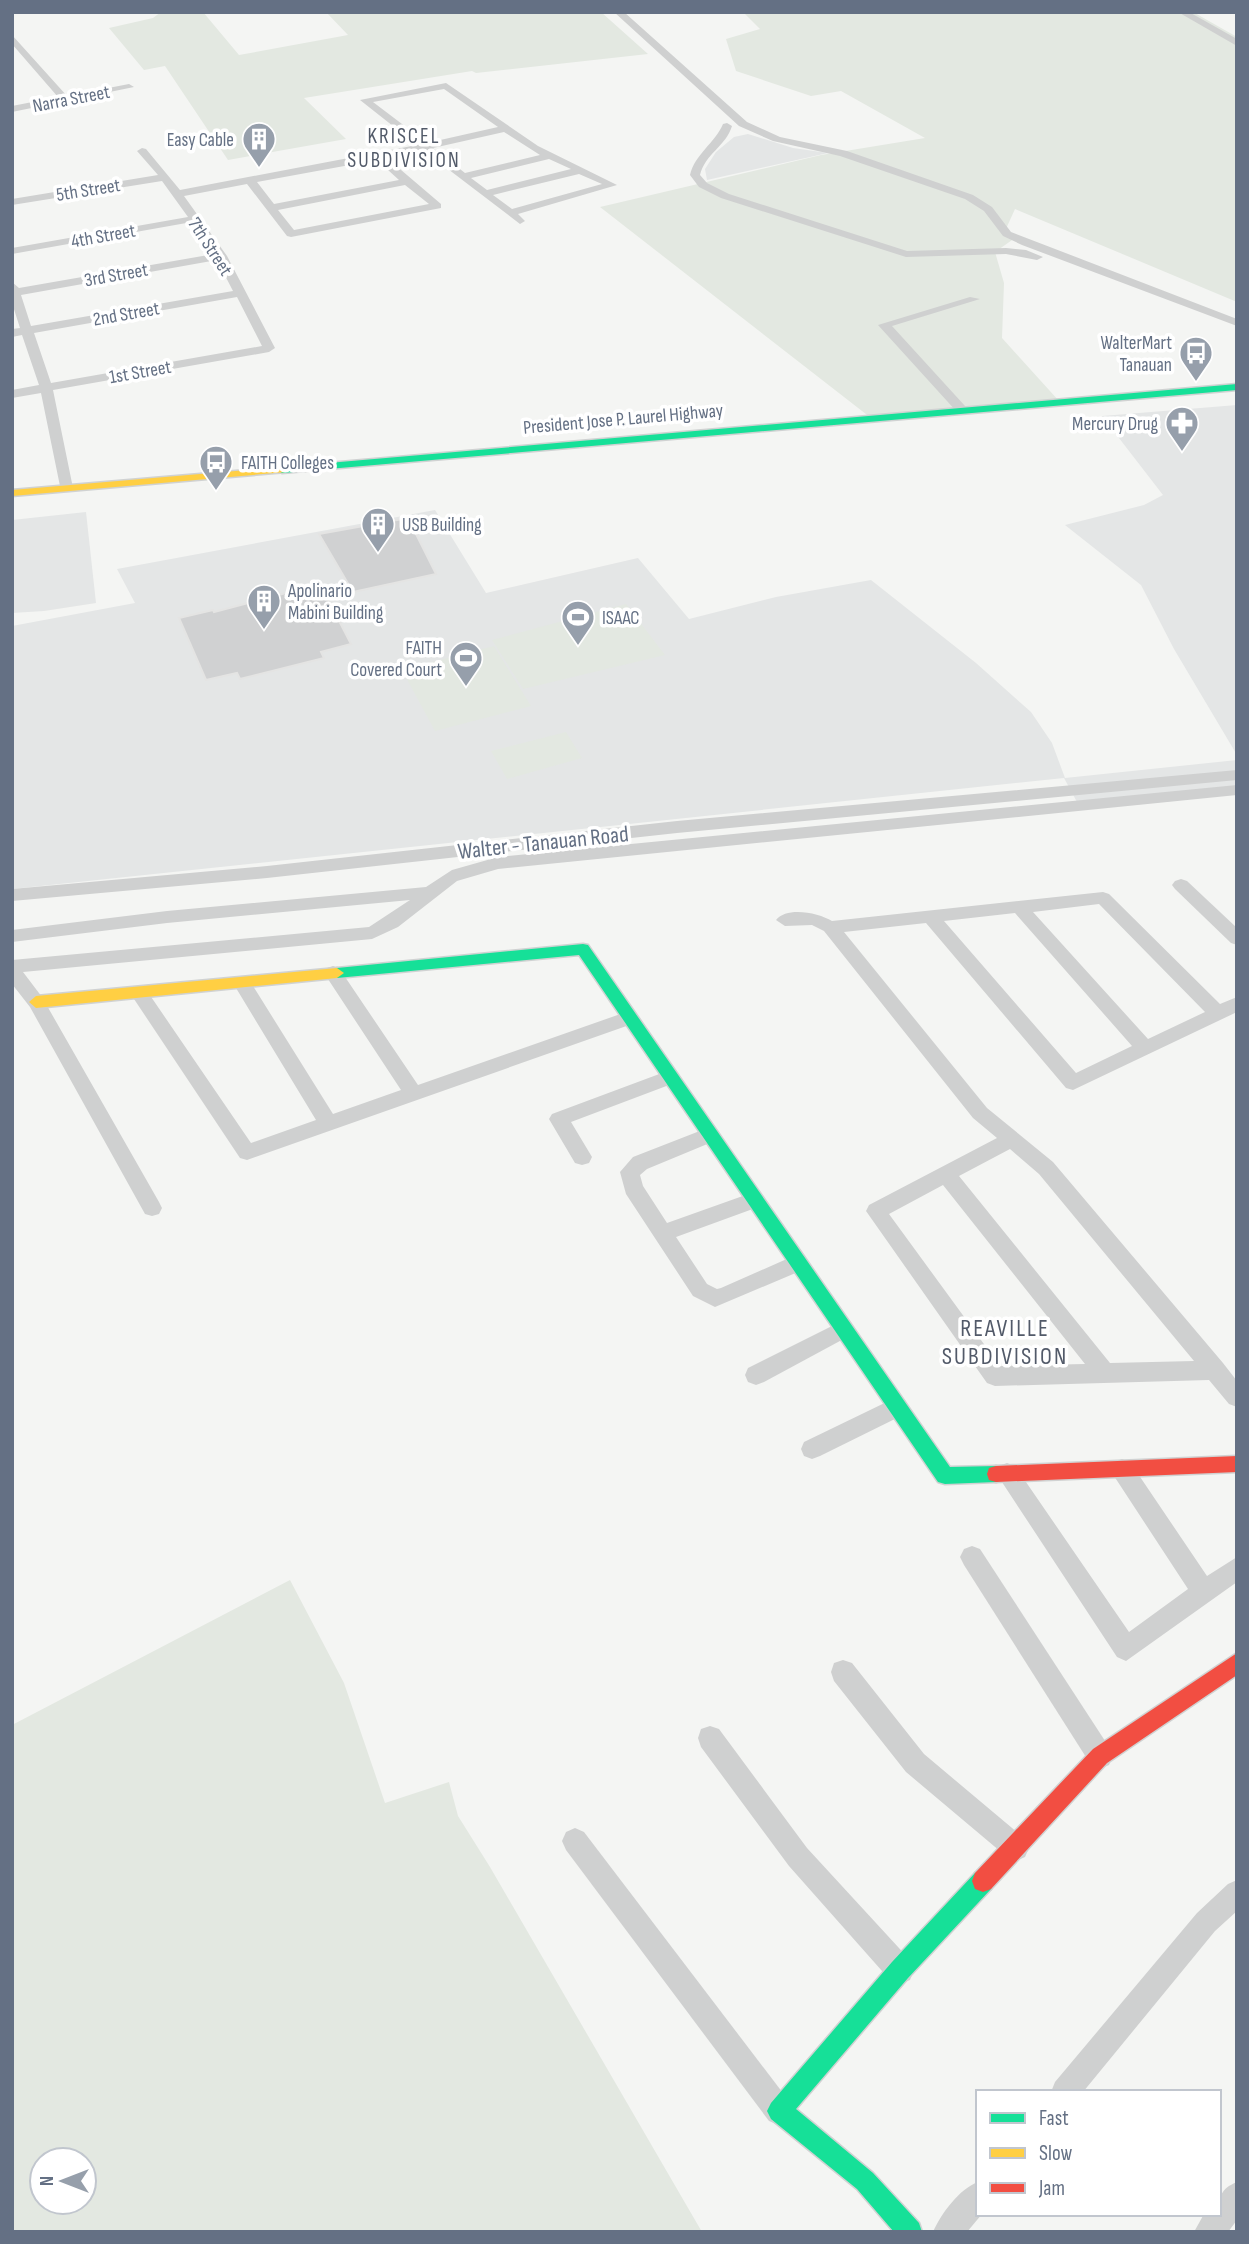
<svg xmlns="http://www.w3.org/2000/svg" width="1249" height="2244" font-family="'Sofia Sans Condensed',sans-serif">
<rect width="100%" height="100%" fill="#f4f5f3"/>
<g fill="#e4e6e6">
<polygon points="748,134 793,148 828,153 707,180 705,169 716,152 734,137"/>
<polygon points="1237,405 1237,755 1174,649 1141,585 1065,525 1144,505 1163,495 1102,416"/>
<polygon points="435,510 486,593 638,558 689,619 776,597 871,580 976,663 1031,712 1052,743 1065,778 1237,760 1237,788 1077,802 1064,778 12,889 12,626 135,603 117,569"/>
<polygon points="86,512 96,603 44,611 12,613 12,520"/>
</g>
<g fill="#e3e8e1" fill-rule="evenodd">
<polygon points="161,12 203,12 239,55 348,35 326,12 601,12 648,54 476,73 472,71 304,98 346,139 228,160 165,66 144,70 109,28 153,18"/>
<polygon points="743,12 1193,12 1237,37 1237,302 1015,209 1005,231 1015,238 995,252 1004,283 1002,338 1059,401 871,418 600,207 821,155 925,138 841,91 811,96 736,71 726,39 760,29"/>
<polygon points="626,604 665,655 523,689 492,640"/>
<polygon points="494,646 531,706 435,731 402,670"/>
<polygon points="566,732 582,758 507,779 491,751"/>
<path d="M290,1580l54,103 41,120 64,-21 9,34 32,51 212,365h-690v-507zM84,2160v42h-42v-42z"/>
</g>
<g fill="#d0d1d2" stroke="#e4e4e3" stroke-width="2">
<polygon points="408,518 436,574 353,592 319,534"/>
<polygon points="320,584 351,644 321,652 324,658 240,679 237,673 206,680 179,618 213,610 214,612"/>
</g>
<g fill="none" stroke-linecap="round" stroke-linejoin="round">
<defs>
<g id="fast">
<polygon points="1237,384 1237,390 282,473 277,470 282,467"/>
<polygon points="583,944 588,945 950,1467 996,1466 1003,1468 1005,1474 1003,1480 996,1482 945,1484 938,1482 579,955 337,978 330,973 337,968"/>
<polygon points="983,1870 991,1873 994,1881 991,1889 908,1978 796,2109 873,2173 919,2223 922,2232 894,2232 857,2189 771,2119 767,2111 771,2103 892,1962 975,1873"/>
</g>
<g id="slow">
<polygon points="282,467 287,470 286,472 12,496 12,490"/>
<polygon points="337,968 344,973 337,978 36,1008 29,1002 36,996"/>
</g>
<g id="jam">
<polygon points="1237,1456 1237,1472 996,1482 989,1480 987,1474 989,1468 996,1466"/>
<polygon points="1237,1653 1237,1675 1107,1763 991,1889 983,1892 975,1889 972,1881 975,1873 1093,1749"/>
</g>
</defs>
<use href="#fast" stroke="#d0d2d2" stroke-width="3"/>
<use href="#slow" stroke="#d0d2d2" stroke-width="3"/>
<use href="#jam" stroke="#d0d2d2" stroke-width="3"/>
<g fill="#cfd0d0" fill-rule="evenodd">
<polygon points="614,12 624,12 747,122 780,137 847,151 973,195 992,207 1011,232 1237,319 1237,326 1022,245 1003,236 984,211 965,199 840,156 773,141 739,126"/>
<polygon points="1178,12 1189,12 1237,39 1237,46"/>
<polygon points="12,35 67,96 129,84 134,87 12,112 12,106 58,97 12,44"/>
<path d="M446,83l92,63 79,39 -99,29 7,7 -5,3 -97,-74 -36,8 54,46v4l-150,29 -4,-1 -40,-52 -63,12 43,60 48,92 -6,4 -216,38 20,98 -2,3h-10l-20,-98 -29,5v-8l27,-5 -17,-50 -10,2v-8l8,-1 -8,-25v-21l7,6 195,-34 -22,-32 -180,32v-6l176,-31 -26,-36 -150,24v-6l146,-24 -21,-24 5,-3 4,1 34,41 237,-45 -57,-45zM444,89l54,38 -71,16 -54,-41zM504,132l36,23 -75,18 -32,-25zM549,159l22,10 -84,21 -16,-12zM377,160l22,20 -125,24 -17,-22zM579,174l23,10 -90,25 -19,-14zM405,185l24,19 -135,26 -16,-20zM217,260l16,31 -202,35 -10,-31zM237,297l25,49 -211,37 -17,-50z"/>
<path d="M727,123l5,3c-6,20 -27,28 -32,49l7,8 22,11 178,57 99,-3 20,2 17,7 -6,3 -31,-6 -100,3 -185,-59 -22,-11 -9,-12c5,-21 25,-32 33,-51z"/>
<polygon points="970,297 980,299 892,326 965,406 965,412 957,412 878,325"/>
<polygon points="1237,770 1237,780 677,833 267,878 12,901 12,889 267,866 677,821"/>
<polygon points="1237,785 1237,795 498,869 457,881 398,927 372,939 23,972 42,997 159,1202 162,1208 159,1214 152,1216 145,1214 30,1007 12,984 12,960 369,927 410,900 167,923 12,942 12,930 167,911 426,887 452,870 498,857"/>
<polygon points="1181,879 1187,881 1237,928 1237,945 1231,943 1175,889 1172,885 1175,881"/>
<path d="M1103,892l6,2 111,110 17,-7v15l-164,78 -7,-2 -140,-165 -82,9 143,176 66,54 170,201 14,18v26l-8,-3 -20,-24 -214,6 -8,-3 -121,-172 3,-6 128,-67 -24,-20 -149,-187 -12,-6 -27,1 -9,-6c11,-14 43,-7 56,1zM1099,904l106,108 -57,27 -115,-127zM1015,913l117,133 -56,27 -132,-152zM1010,1149l29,25 155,187 -84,2 -151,-187zM943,1185l142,179 -85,2 -111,-152z"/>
<polygon points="333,966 339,968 418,1085 629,1011 635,1013 638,1018 635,1023 247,1160 240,1158 130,993 133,988 145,988 251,1143 316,1120 236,988 233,983 236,978 248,978 333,1114 401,1090 324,973 327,968"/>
<polygon points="670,1070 677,1072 679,1077 677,1082 571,1122 592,1157 589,1163 582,1165 575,1163 549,1119 552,1114"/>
<polygon points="710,1127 717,1130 720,1135 717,1140 647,1169 640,1175 643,1186 667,1223 754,1192 761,1194 764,1200 761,1206 676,1237 707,1284 717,1289 721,1288 798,1254 805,1257 808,1263 805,1269 715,1307 693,1296 626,1194 620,1172 633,1157"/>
<polygon points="844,1320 851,1323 855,1329 851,1335 764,1382 756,1385 748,1382 745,1375 748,1368"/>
<polygon points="897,1397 905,1400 908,1407 905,1414 820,1456 812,1459 804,1456 801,1449 804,1442"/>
<polygon points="1122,1459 1130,1462 1207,1576 1237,1557 1237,1582 1126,1661 1117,1657 996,1473 999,1466 1007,1463 1015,1466 1129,1632 1188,1589 1114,1476 1111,1469 1114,1462"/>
<polygon points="972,1546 980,1549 1109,1747 1113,1756 1109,1765 1100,1769 1091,1765 964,1565 960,1557 964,1549"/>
<polygon points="843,1660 852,1663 924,1754 1025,1839 1029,1848 1025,1857 1016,1861 1007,1857 906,1772 834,1681 831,1672 834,1663"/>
<polygon points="710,1726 719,1729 807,1848 910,1960 914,1970 910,1980 900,1984 890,1980 789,1866 701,1747 698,1738 701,1729"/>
<polygon points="575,1828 584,1832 789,2101 793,2111 789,2121 779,2125 769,2121 566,1850 562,1841 566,1832"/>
<polygon points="1237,1880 1237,1911 1215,1931 1083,2092 1051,2092 1055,2082 1197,1913 1228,1884"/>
<path d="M978,2182v32h4l-15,18h-34c8,-18 26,-43 45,-50z"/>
<path d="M1237,2182v38l-9,12h-34l10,-18h15c0,-17 1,-25 18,-32z"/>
</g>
<use href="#fast" fill="#16e098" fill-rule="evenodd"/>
<use href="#slow" fill="#ffcf43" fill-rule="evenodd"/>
<use href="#jam" fill="#f24e42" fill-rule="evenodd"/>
</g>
<defs>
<symbol id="building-pin" viewBox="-11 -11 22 30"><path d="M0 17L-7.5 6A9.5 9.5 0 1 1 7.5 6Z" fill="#969fab" stroke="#fff"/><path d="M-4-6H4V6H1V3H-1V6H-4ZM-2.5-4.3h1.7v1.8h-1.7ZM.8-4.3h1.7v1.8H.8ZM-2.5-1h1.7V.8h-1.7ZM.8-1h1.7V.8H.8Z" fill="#fff"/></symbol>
<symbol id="bus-pin" viewBox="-11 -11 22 30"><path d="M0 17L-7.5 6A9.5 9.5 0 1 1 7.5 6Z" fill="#969fab" stroke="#fff"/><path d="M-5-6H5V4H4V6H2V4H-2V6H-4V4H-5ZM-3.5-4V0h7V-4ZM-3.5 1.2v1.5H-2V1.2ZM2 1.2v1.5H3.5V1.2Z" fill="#fff"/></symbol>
<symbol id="pharmacy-pin" viewBox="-11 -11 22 30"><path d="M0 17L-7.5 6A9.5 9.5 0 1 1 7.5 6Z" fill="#969fab" stroke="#fff"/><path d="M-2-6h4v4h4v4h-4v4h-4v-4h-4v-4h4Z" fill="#fff"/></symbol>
<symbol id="stadium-pin" viewBox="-11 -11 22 30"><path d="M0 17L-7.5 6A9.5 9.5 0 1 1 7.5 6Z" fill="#969fab" stroke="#fff"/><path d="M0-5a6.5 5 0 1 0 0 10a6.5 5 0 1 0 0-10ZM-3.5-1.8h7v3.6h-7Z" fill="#fff"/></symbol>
</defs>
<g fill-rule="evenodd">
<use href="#building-pin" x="240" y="120" width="38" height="52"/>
<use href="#bus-pin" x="1177" y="334" width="38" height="52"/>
<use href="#pharmacy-pin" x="1163" y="404" width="38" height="52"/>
<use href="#bus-pin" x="197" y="443" width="38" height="52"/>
<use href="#building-pin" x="359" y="505" width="38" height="52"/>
<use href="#building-pin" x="245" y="582" width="38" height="52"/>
<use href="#stadium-pin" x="559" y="598" width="38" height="52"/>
<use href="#stadium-pin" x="447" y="639" width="38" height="52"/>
</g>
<g text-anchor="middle" stroke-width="7" stroke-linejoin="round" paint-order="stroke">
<g font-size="19" fill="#647084" stroke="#fff">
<text transform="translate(71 98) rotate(-11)" y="7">Narra Street</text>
<text transform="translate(88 189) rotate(-9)" y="7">5th Street</text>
<text transform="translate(103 235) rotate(-10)" y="7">4th Street</text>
<text transform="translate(211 246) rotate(57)" y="7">7th Street</text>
<text transform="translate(116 274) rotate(-10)" y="7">3rd Street</text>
<text transform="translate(126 313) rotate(-10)" y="7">2nd Street</text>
<text transform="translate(140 371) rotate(-10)" y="7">1st Street</text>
<text transform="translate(623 418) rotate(-5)" y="7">President Jose P. Laurel Highway</text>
</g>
<g font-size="19" fill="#647084" stroke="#fff" text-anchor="end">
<text x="234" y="146">Easy Cable</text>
<text x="1172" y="349">WalterMart<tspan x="1172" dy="22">Tanauan</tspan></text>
<text x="1158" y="430">Mercury Drug</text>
<text x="241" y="469" text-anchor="start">FAITH Colleges</text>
<text x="402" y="531" text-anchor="start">USB Building</text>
<text x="288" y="597" text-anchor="start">Apolinario<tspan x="288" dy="22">Mabini Building</tspan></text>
<text x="602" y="624" text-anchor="start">ISAAC</text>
<text x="442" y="654">FAITH<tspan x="442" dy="22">Covered Court</tspan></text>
</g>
<g font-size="21" letter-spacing="2" fill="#525a69" stroke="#fff">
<text x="404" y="143">KRISCEL<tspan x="404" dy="24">SUBDIVISION</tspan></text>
</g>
<g font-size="23" fill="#647084" stroke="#fff">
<text transform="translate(543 842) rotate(-6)" y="8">Walter - Tanauan Road</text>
</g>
<g font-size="24" letter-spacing="2" fill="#525a69" stroke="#fff">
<text x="1005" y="1336">REAVILLE<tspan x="1005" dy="28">SUBDIVISION</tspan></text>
</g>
</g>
<rect width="1249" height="2244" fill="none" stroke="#647084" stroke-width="28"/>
<rect x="976" y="2090" width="245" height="126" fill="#ffffff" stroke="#c1c6ce" stroke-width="2"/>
<rect x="990" y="2113" width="35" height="10" fill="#16e098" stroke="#c1c6ce" stroke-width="2"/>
<text x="1039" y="2125" font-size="21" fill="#647084">Fast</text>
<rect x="990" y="2148" width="35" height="10" fill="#ffcf43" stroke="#c1c6ce" stroke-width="2"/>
<text x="1039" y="2160" font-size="21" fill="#647084">Slow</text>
<rect x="990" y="2183" width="35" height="10" fill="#f24e42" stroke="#c1c6ce" stroke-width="2"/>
<text x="1039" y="2195" font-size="21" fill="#647084">Jam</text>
<g transform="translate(63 2181) rotate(270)"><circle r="33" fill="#ffffff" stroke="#c1c6ce" stroke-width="2"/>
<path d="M0-5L12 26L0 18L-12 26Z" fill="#969fab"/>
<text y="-10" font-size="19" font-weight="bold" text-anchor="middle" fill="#647084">N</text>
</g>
</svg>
